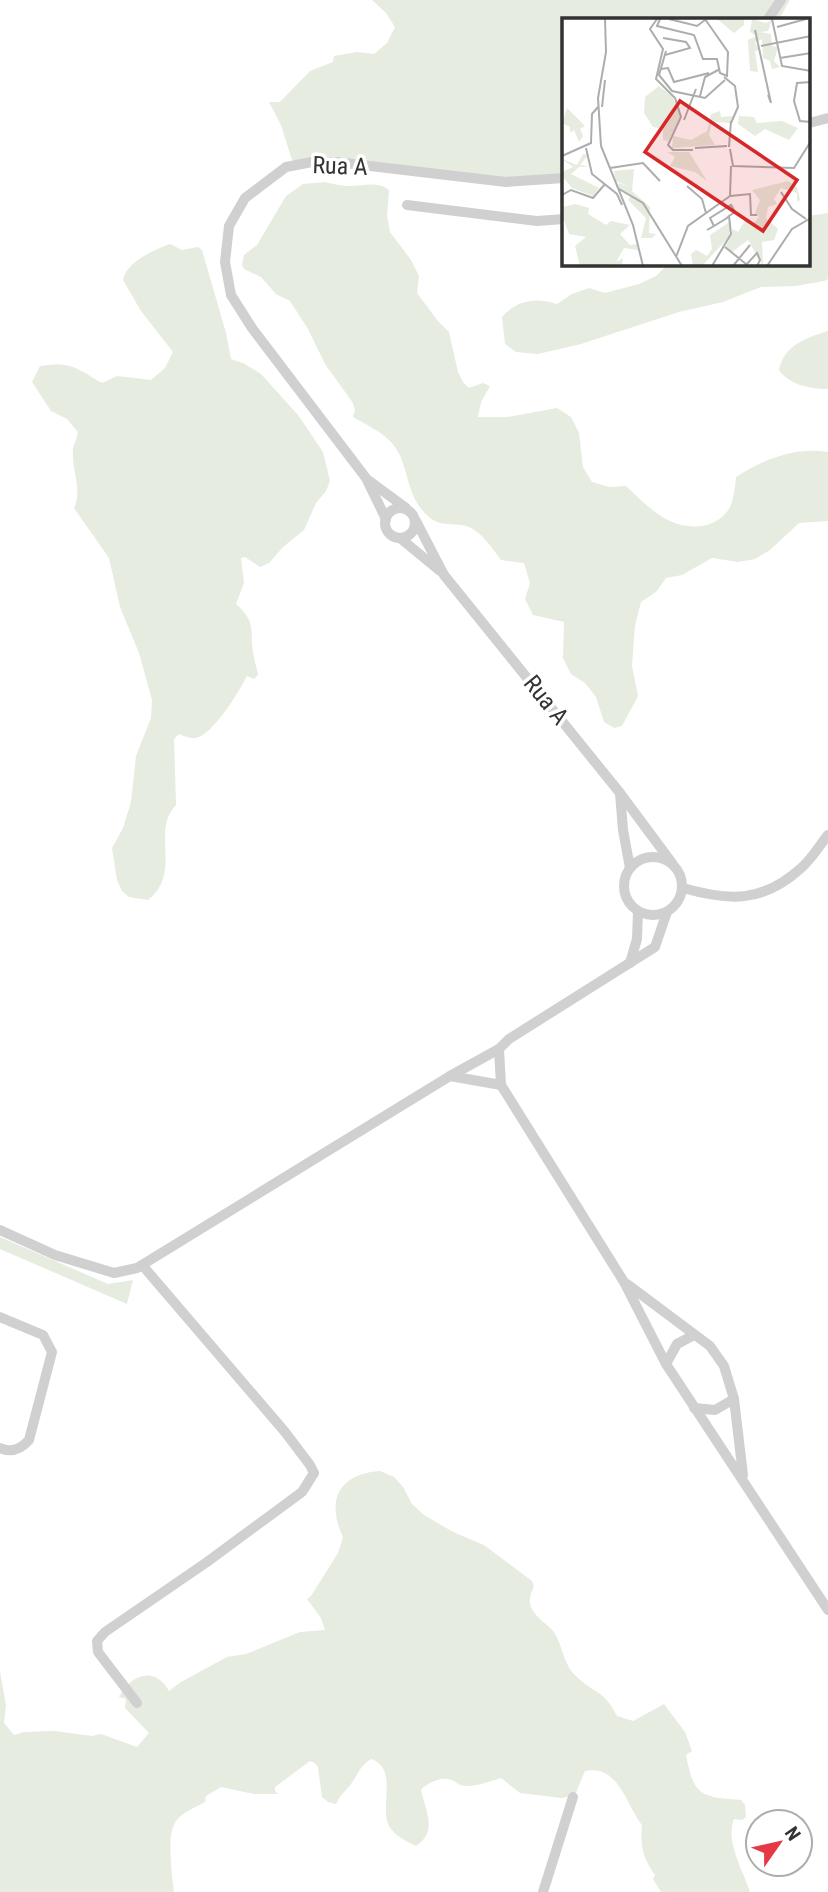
<svg xmlns="http://www.w3.org/2000/svg" width="828" height="1892" font-family="'Roboto Condensed',sans-serif">
<rect width="100%" height="100%" fill="#fff"/>
<g fill="#e6ecdf">
<polygon points="372,0 790,0 779,19 564,19 564,176 513,180 361,162 294,166 281,125 269,102 280,102 310,71 333,62 334,56 357,52 374,54 387,43 395,27 386,13"/>
<path d="M325,182c8,2 16,4 24,4 14,0 28,-5 40,4l-2,26 3,16 21,28 8,16 -2,17 21,28 11,11 9,40 5,10 6,6 14,-5 7,3 -9,16 -3,15h30l49,-9 14,9 8,16 4,34 9,15 17,5 17,-1c12,11 24,24 38,32 21,12 50,13 65,-9 5,-9 6,-22 7,-32 28,-18 59,-30 92,-25v69l-29,2 -29,27 -15,9 -17,3 -26,-4 -30,17 -16,3 -10,14 -15,10 -6,23 -3,41 6,30 -16,30 -8,2 -10,-6 -8,-25 -11,-14 -14,-9 -8,-16 1,-36 -31,-7 -8,-16 5,-16 -6,-20 -23,-3c-10,-13 -22,-33 -40,-35 -12,-2 -20,1 -31,-7 -27,-22 -19,-56 -40,-77 -10,-10 -25,-17 -37,-24l2,-7 -2,-7 -28,-39 -17,-35 -18,-28 -14,-7 -15,-17 -17,-8 -2,-4 2,-10 13,-10 29,-49 17,-12z"/>
<path d="M828,213v66l-4,2 -28,5 -35,1 -38,15 -44,10 -98,32 -43,10 -22,-2 -11,-8 -3,-27c15,-17 34,-20 55,-13l15,-10 17,-6 16,5 34,-9 17,-8 12,-12 39,2 1,-2h101v-48z"/>
<path d="M170,244l12,6 16,-3 4,3 24,83 5,26 12,4 18,11 37,41 25,37 7,29 -4,10 -10,12 -12,27 -21,17 -14,16 -9,4 -15,-10 -4,1 3,25 -8,21c20,18 14,24 17,48 1,8 4,16 5,23l-4,4 -7,-3c-8,15 -33,58 -51,62 -5,1 -12,-2 -17,-4l-5,5 2,66c-26,27 7,67 -28,95l-19,-3 -7,-6 -5,-11 -5,-32 11,-20 8,-26 5,-46 15,-38 1,-18 -13,-47 -19,-46 -11,-49 -35,-50c9,-19 -3,-39 -1,-59 1,-5 4,-11 5,-17l-11,-13 -16,-8 -19,-29 8,-16c30,-5 37,2 62,17l15,-7 34,4 14,-12 8,-16 -32,-41 -18,-31c3,-18 31,-30 47,-36z"/>
<path d="M828,331v58c-17,0 -39,-4 -49,-19 5,-25 27,-32 49,-39z"/>
<polygon points="0,1237 108,1284 133,1280 127,1304 0,1249"/>
<path d="M380,1471l14,6 9,10 9,17 12,11 29,17 31,13 48,36 2,5c-3,7 -6,13 -3,21 3,9 16,17 22,24 10,13 9,31 22,44 18,19 28,13 42,41l16,5 31,-17 21,28 7,19 -6,4c8,41 14,42 55,45l4,5 1,12 -4,3 -8,-1c-9,23 9,51 16,73h-89l-8,-13 2,-4c-12,-17 -15,-29 -13,-50 -16,-20 -23,-61 -57,-54l-10,24 -13,3 -42,-5 -19,-15c-10,3 -23,8 -34,8 -7,0 -9,-3 -15,-6 -10,-4 -25,3 -31,10 5,23 17,41 -5,56 -10,-5 -21,-10 -27,-20 -10,-19 10,-58 -18,-67 -10,6 -12,13 -18,22 -6,10 -11,10 -17,23l-8,-2 -6,-5 -4,-30 -3,-4 -5,-2 -35,26v4l3,3h-24l-33,-7 -15,9 -1,6c-10,6 -26,11 -31,23 -7,12 -2,52 0,67h-174v-221l6,35 -2,17 10,12 10,-3 31,-1 37,5 9,-2 36,13 12,-14 -24,-25 1,-9 -7,-2c12,-23 36,-31 50,-6l12,-9 46,-25 19,-3 54,-22 25,-2 -4,-12 -14,-19 4,-3 27,-43 5,-16c-17,-36 -5,-63 37,-66z"/>
</g>
<g fill="none" stroke-linecap="round" stroke-linejoin="round">
<g stroke="#d0d0d0" stroke-width="10">
<polyline points="768,19 781,0"/>
<polyline points="809,123 828,118"/>
<polyline points="407,205 537,221 564,219"/>
<polyline points="368,480 406,508"/>
<circle cx="400" cy="523" r="15"/>
<polyline points="386,519 366,478 252,328 231,295 225,262 229,226 245,198 286,167 312,162 336,162 506,182 564,178"/>
<polyline points="416,521 444,575 620,793 672,863"/>
<polyline points="400,538 440,571"/>
<polyline points="620,793 623,830 630,868"/>
<circle cx="653" cy="886" r="29"/>
<path d="M683,888c46,13 79,15 117,-19 11,-9 19,-23 28,-34"/>
<polyline points="667,912 655,947 509,1039 499,1049 501,1085 624,1282 666,1364 828,1610"/>
<polyline points="630,963 637,939 638,911"/>
<polyline points="450,1076 501,1085"/>
<polyline points="0,1230 55,1255 114,1273 137,1268 450,1076 499,1049"/>
<polyline points="627,1284 710,1346 724,1366 734,1399 743,1475"/>
<path d="M0,1317l43,18 9,17 -23,88c-8,9 -18,13 -29,8"/>
<polyline points="666,1364 677,1344 694,1335"/>
<polyline points="694,1408 715,1410 734,1399"/>
<polyline points="137,1703 98,1652 97,1641 105,1632 207,1562 302,1492 314,1473 310,1465 285,1432 143,1266"/>
<polyline points="543,1892 573,1797"/>
</g>
</g>
<g text-anchor="middle" stroke-width="7" stroke-linejoin="round" paint-order="stroke">
<g font-size="24" fill="#333" stroke="#fff">
<text transform="translate(340 166) rotate(2)" y="8">Rua A</text>
<text transform="translate(546 700) rotate(51)" y="8">Rua A</text>
</g>
</g>
<g transform="translate(562 18)">
<rect width="248" height="248" fill="#fff"/>
<path d="M155,1h27v6l-10,8zM190,1l14,4 6,-3 -4,11 -7,1 10,2 1,12 6,1 -4,14 6,6 -8,2 -2,-8 -7,-3 -1,-19 -7,4 4,7 -4,1 3,21 -8,-1 -2,-31 9,-4 -7,-4zM97,68l13,10 9,21 -13,24 -5,-1v-11l-10,-2 -9,-14 1,-16zM5,90l18,18 -5,3 3,7 -4,6 -5,-12 -4,3v-6l-8,-4zM158,93l1,6 12,-1 -3,7 -18,-1 -3,13 6,10 -43,3 1,-12 18,4 9,-5 7,-4 4,-17zM177,98l15,1 3,6 25,-2 16,7 -9,12 -24,-11 -10,7 -17,-12zM105,134h22l18,29 -12,-9 -25,-6 5,-9zM21,136l5,1 -8,10 9,2h-10l-8,7 28,14 -6,8 -21,-8 -10,-12v-4l11,-5 -11,-8 15,6zM72,151l-2,22 18,16 -1,26 7,1 -4,4h-11l5,-20 -18,-18 3,-4 -12,-7 -1,-6 12,4 -14,-6 -2,-10zM226,163l9,6 3,13 -3,2v-9l-16,-5 -7,11 3,5 -9,3 -2,11 12,11 -4,11 -12,2 1,24 -15,-26 -16,12 -6,-5 7,-18 5,3 8,-13 7,5 6,-7 -4,-4 5,-13 -8,-10zM13,186l14,4 -1,6 18,11 5,-4 19,4 -10,9 10,11 7,-1 1,6 -14,-2 -8,14 7,-4 -1,6 -42,2 -5,-20 11,-9 -17,-3 -7,-19 1,-8zM169,203l-2,16 -27,29h-9l-2,-12 5,-4 11,6 5,-7 -2,-14z" fill="#e6ecdf"/>
<path fill="none" stroke="#adadad" stroke-width="2" d="M43,1l1,33 -8,46 3,48 32,79 10,41M95,1l-7,10 13,20 -7,30 19,19 6,19 -13,28 5,5h20M98,1l-3,7 37,9 9,24h14l3,14 7,3 1,-24 -23,-33M107,1l28,7 8,-6M210,1l10,47 29,5M215,9l29,-8M193,12l16,73 -3,-8M101,20l23,4 4,6 -25,7M199,28l50,-10M104,33l-7,24 13,16 33,7 20,-18M218,40l31,-5M99,51l7,-1 6,14 35,-9M162,59l11,9 3,21 -7,16M249,64l-14,1 -3,18 6,20 11,1M138,78l5,-19 15,-8M40,89l3,-27M122,102l12,-31M167,129l2,-26M24,130l6,26 25,20 5,11M133,130l32,-2M168,131l3,17 61,2 17,-27M0,138l29,-13 1,-29 6,-7M48,150l33,-5 17,18M125,168l15,13 4,14M57,171l24,14 39,63M219,174l11,17 14,10M0,177l9,-5 22,8 12,-14M168,178l20,-2 1,21h6M168,178l1,-30M145,212l7,-4 13,-8 2,-2 6,-4 -4,-7 -21,13 4,8M163,229l21,17M114,239l12,-31 42,-30M150,248l19,-32 -2,-18M171,248l17,-21M183,248l12,-13 3,7 -3,6M205,248l25,-37 19,-11"/>
<path fill="#d62828" fill-opacity="0.15" stroke="#d62828" stroke-width="3.5" d="M118,83l117,79 -34,51 -118,-79z"/>
<rect width="248" height="248" fill="none" stroke="#333" stroke-width="3.5"/>
</g>
<g transform="translate(779 1843) rotate(56)"><circle r="33" fill="#ffffff" stroke="#adadad" stroke-width="2"/>
<path d="M0-5L12 26L0 18L-12 26Z" fill="#e63946"/>
<text y="-10" font-size="19" font-weight="bold" text-anchor="middle" fill="#333333">N</text>
</g>
</svg>
